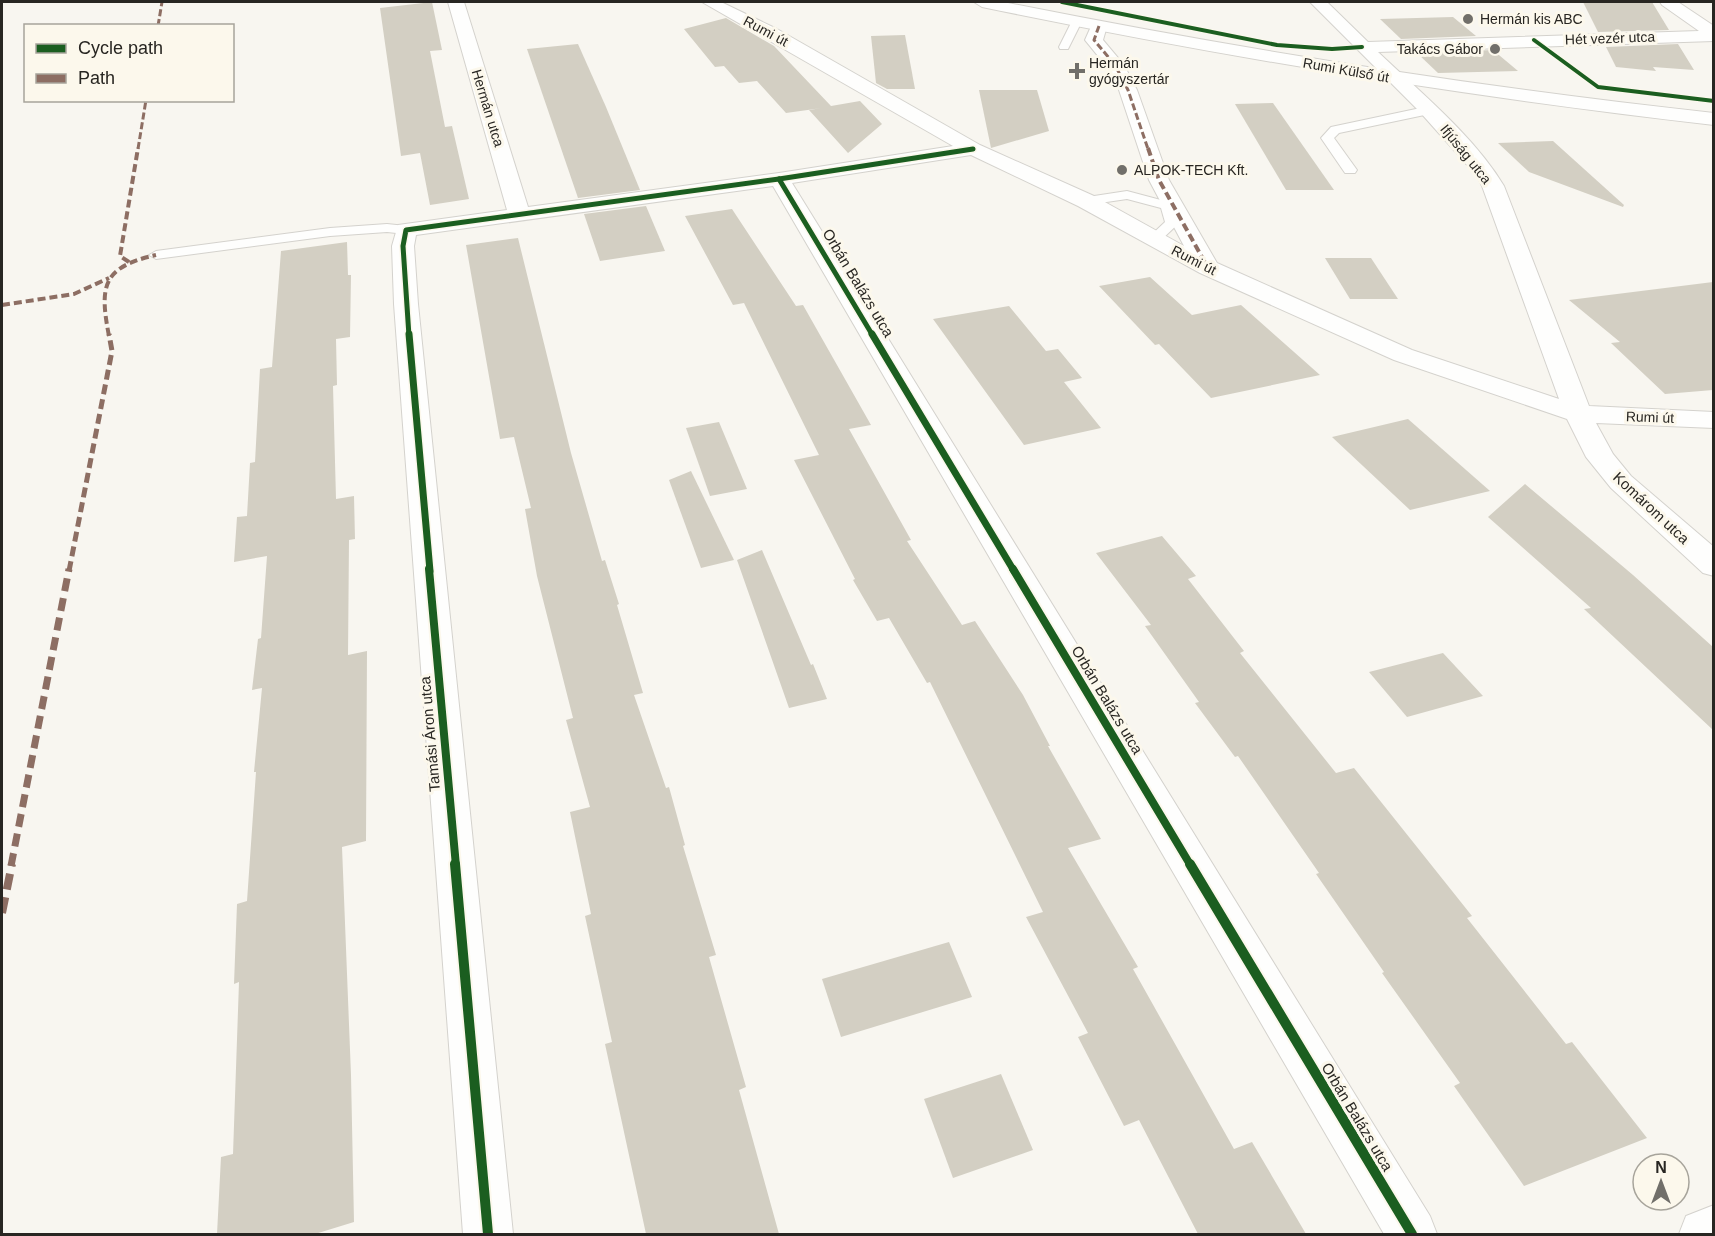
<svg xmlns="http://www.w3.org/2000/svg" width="1715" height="1236" font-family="Arial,sans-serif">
<rect width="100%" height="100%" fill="#f8f6f0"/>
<g fill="#d3cfc3">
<polygon points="432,2 442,50 430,51 445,127 452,126 469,199 430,205 420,153 401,156 380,8"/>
<polygon points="1583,2 1652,2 1669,30 1598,32"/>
<polygon points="1453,17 1476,36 1401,39 1380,19"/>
<polygon points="726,18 774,46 831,106 860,101 882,124 848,153 809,110 822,108 786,113 757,81 739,83 724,66 715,67 684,29"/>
<polygon points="905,35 915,89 887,89 876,83 871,36"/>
<polygon points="578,44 606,107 640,190 578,198 527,49"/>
<polygon points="1678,44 1694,70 1653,67 1656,71 1616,67 1606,47"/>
<polygon points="1493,50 1518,71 1438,73 1417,53"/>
<polygon points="979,90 1037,90 1049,131 991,148"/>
<polygon points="1273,103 1334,190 1286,190 1235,104"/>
<polygon points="1553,141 1624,205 1623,207 1529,172 1498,143"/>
<polygon points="646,206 665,251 600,261 584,214"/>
<polygon points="732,209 796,306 803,305 871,425 849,429 911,540 907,541 962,625 975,621 1023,695 1050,746 1048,746 1101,839 1068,848 1138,967 1133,969 1234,1149 1252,1142 1306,1234 1198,1234 1139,1120 1124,1126 1078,1037 1088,1033 1026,917 1043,912 930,682 927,683 889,618 877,621 853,580 855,579 794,460 819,455 744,303 733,305 685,216"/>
<polygon points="518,238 571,453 602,561 605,560 619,604 617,605 643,693 634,695 666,788 669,787 685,845 683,846 716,955 709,957 746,1087 739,1090 779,1234 646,1234 605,1044 612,1042 585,916 591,914 570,812 590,807 566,720 573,718 537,576 525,509 531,508 514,437 500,439 466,245"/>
<polygon points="347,242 348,275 351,275 350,337 336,339 337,385 333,386 336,499 354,496 355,539 349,540 348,655 367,651 366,841 342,847 351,1075 354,1222 315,1234 217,1234 221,1157 233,1154 239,982 234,984 237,904 247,901 256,772 254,772 262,688 252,690 258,639 261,638 267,556 234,562 237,517 247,516 250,463 255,462 260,369 272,367 281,251"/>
<polygon points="1325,258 1371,258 1398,299 1350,299"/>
<polygon points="1150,277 1192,315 1241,305 1320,375 1211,398 1159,344 1155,345 1099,286"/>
<polygon points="1713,282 1713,390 1665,394 1611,343 1620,342 1569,300"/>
<polygon points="1009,306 1046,351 1058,349 1082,378 1064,382 1101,428 1024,445 933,319"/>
<polygon points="1408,419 1490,491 1410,510 1332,437"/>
<polygon points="719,422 747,489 710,496 686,428"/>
<polygon points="691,471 734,560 701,568 669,480"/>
<polygon points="1525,484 1633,575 1713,647 1713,730 1584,609 1591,608 1488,517"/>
<polygon points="1162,536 1196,576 1188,579 1244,651 1240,653 1336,773 1354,768 1472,916 1467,918 1566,1044 1572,1042 1647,1138 1524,1186 1454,1086 1460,1083 1382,973 1384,972 1316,874 1319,873 1238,756 1235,757 1195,703 1199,702 1145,626 1151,625 1096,553"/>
<polygon points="762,550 811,665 813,664 827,699 789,708 737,560"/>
<polygon points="1443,653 1483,696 1407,717 1369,672"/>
<polygon points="949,942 972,997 841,1037 822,979"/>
<polygon points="1001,1074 1033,1150 953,1178 924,1099"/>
</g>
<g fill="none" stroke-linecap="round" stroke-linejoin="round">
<defs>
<g id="lane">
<polygon points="1077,18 1082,21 1068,49 1060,49 1059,47 1072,21"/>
<polygon points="1430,106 1434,107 1434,113 1339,133 1334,138 1357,170 1355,173 1345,173 1321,138 1331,127"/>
<polygon points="1127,191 1172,203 1179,223 1159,242 1154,243 1147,239 1165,222 1161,208 1127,199 1086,205 1079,201 1081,198"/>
<polygon points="387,224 406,226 413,230 406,234 387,232 330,236 156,259 149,255 156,251 330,228"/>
</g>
<g id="street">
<path d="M448,2h16l64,205 251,-34 174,-27 -251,-144h19l56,27 203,116 114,51 90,50 -35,-66 -30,-90 -12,-23 -22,-27 8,-18h12l2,4 -4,14 21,25 13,25 32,90 48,83 195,87 147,49 -77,-213 -5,-10 -58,-65 -109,-109h17l41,40 331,-11 -37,-26 -2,-3h18l36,24v15l-336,11c42,40 96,84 126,134l85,220 125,6v16l-118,-5 17,31 18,22 83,71v29l-11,-3 -92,-85 -25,-31 -19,-38 -173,-59 -194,-87 -122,-67 -107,-51 -179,28 638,1033 7,18h-53l-611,-1048 -357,49 -2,11 4,58 95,930h-50l-69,-930 -2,-58 6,-21 109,-15z"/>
<polygon points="1714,1205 1714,1234 1679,1234 1686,1216"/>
</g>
<path id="secondary" d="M974,2h29c235,47 472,85 711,111v12c-247,-28 -490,-68 -732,-118z"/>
</defs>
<use href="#lane" stroke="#d4d2cd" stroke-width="2"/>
<use href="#street" stroke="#d4d2cd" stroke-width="2"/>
<use href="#secondary" stroke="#d4d2cd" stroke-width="2"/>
<use href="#lane" fill="#fefefd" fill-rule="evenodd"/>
<use href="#street" fill="#fefefd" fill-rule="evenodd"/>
<use href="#secondary" fill="#fefefd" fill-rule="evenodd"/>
<g stroke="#8d6e63" stroke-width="3" stroke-dasharray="7 3" stroke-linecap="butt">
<polyline points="158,26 162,2"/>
<polyline points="1099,26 1094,40 1115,65 1128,90 1148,149"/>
<polyline points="138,149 146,100"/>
</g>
<g stroke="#8d6e63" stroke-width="4" stroke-dasharray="8 4" stroke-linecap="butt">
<polyline points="1148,148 1159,180 1208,268"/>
<polyline points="129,262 120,256 138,148"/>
<polyline points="2,305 74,294 109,278"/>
<path d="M109,336c-10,-51 -6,-69 47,-81"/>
</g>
<polyline stroke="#8d6e63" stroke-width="5" stroke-dasharray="10 5" stroke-linecap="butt" points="69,571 112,351 109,334"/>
<polyline stroke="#8d6e63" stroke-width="7" stroke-dasharray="13 7" stroke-linecap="butt" points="11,866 69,569"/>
<polyline stroke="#8d6e63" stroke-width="8" stroke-dasharray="16 8" stroke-linecap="butt" points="2,913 12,864"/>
<defs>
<g id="cycleway-far4">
<polyline points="1062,2 1277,45 1332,49 1362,47"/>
<polyline points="1534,40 1598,87 1714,101"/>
</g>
<g id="cycleway-far3">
<polyline points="779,179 873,336"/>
<polyline points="409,336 403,246 406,230 779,179 973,149"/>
</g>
<g id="cycleway-far2">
<polyline points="409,334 430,571"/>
<polyline points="872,334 1014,571"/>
</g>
<g id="cycleway-far1">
<polyline points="429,569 456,866"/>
<polyline points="1013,569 1191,866"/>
</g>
<g id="cycleway">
<polyline points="455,864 488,1234"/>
<polyline points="1190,864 1412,1234"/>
</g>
</defs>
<use href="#cycleway-far4" stroke="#fcf8ec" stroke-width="6"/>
<use href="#cycleway-far3" stroke="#fcf8ec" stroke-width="8"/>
<use href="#cycleway-far2" stroke="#fcf8ec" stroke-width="10"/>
<use href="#cycleway-far1" stroke="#fcf8ec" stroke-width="12"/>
<use href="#cycleway" stroke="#fcf8ec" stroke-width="14"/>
<use href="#cycleway-far4" stroke="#1b5e20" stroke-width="4"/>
<use href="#cycleway-far3" stroke="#1b5e20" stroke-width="5"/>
<use href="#cycleway-far2" stroke="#1b5e20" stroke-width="7"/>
<use href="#cycleway-far1" stroke="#1b5e20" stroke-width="8"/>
<use href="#cycleway" stroke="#1b5e20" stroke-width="10"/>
</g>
<g fill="#716f6a" stroke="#fcf8ec" stroke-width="2">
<circle cx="1468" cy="19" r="6"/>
<circle cx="1495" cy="49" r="6"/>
<path d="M1074 62h6v6h6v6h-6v6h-6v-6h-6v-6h6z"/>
<circle cx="1122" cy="170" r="6"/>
</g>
<g text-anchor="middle" stroke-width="6" stroke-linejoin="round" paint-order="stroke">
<g font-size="14" fill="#282622" stroke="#fcf8ec" text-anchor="start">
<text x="1480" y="24">Hermán kis ABC</text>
<text x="1483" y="54" text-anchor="end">Takács Gábor</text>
<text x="1089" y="68">Hermán<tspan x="1089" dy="16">gyógyszertár</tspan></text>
<text x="1134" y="175">ALPOK-TECH Kft.</text>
</g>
<g font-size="14" fill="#282622" stroke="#fcf8ec">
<text transform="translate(766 31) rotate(28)" y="5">Rumi út</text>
<text transform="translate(1610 38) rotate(-2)" y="5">Hét vezér utca</text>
<text transform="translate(1346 70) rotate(10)" y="5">Rumi Külső út</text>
<text transform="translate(488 108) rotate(73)" y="5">Hermán utca</text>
<text transform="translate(1466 154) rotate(51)" y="5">Ifjúság utca</text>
<text transform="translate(1194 260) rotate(27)" y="5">Rumi út</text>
<text transform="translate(1650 417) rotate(2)" y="5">Rumi út</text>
</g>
<g font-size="15" fill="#282622" stroke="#fcf8ec">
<text transform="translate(858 283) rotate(59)" y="5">Orbán Balázs utca</text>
<text transform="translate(1651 508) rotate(43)" y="5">Komárom utca</text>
<text transform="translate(1107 700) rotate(59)" y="5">Orbán Balázs utca</text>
<text transform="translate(430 734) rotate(-95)" y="5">Tamási Áron utca</text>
<text transform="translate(1357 1117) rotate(59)" y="5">Orbán Balázs utca</text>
</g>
</g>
<rect width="1715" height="1236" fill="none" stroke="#282622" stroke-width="6"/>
<rect x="24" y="24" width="210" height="78" fill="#fcf8ec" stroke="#a7a49b" stroke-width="1.5"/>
<rect x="36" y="44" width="30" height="9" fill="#1b5e20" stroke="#a7a49b" stroke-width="1.5"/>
<text x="78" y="54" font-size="18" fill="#282622">Cycle path</text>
<rect x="36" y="74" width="30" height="9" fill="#8d6e63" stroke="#a7a49b" stroke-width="1.5"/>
<text x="78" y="84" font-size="18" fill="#282622">Path</text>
<g transform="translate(1661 1182)"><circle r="28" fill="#fcf8ec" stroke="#a7a49b" stroke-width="1.5"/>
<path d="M0-4.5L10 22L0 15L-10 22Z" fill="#716f6a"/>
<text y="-9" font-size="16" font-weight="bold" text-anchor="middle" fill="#282622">N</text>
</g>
</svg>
